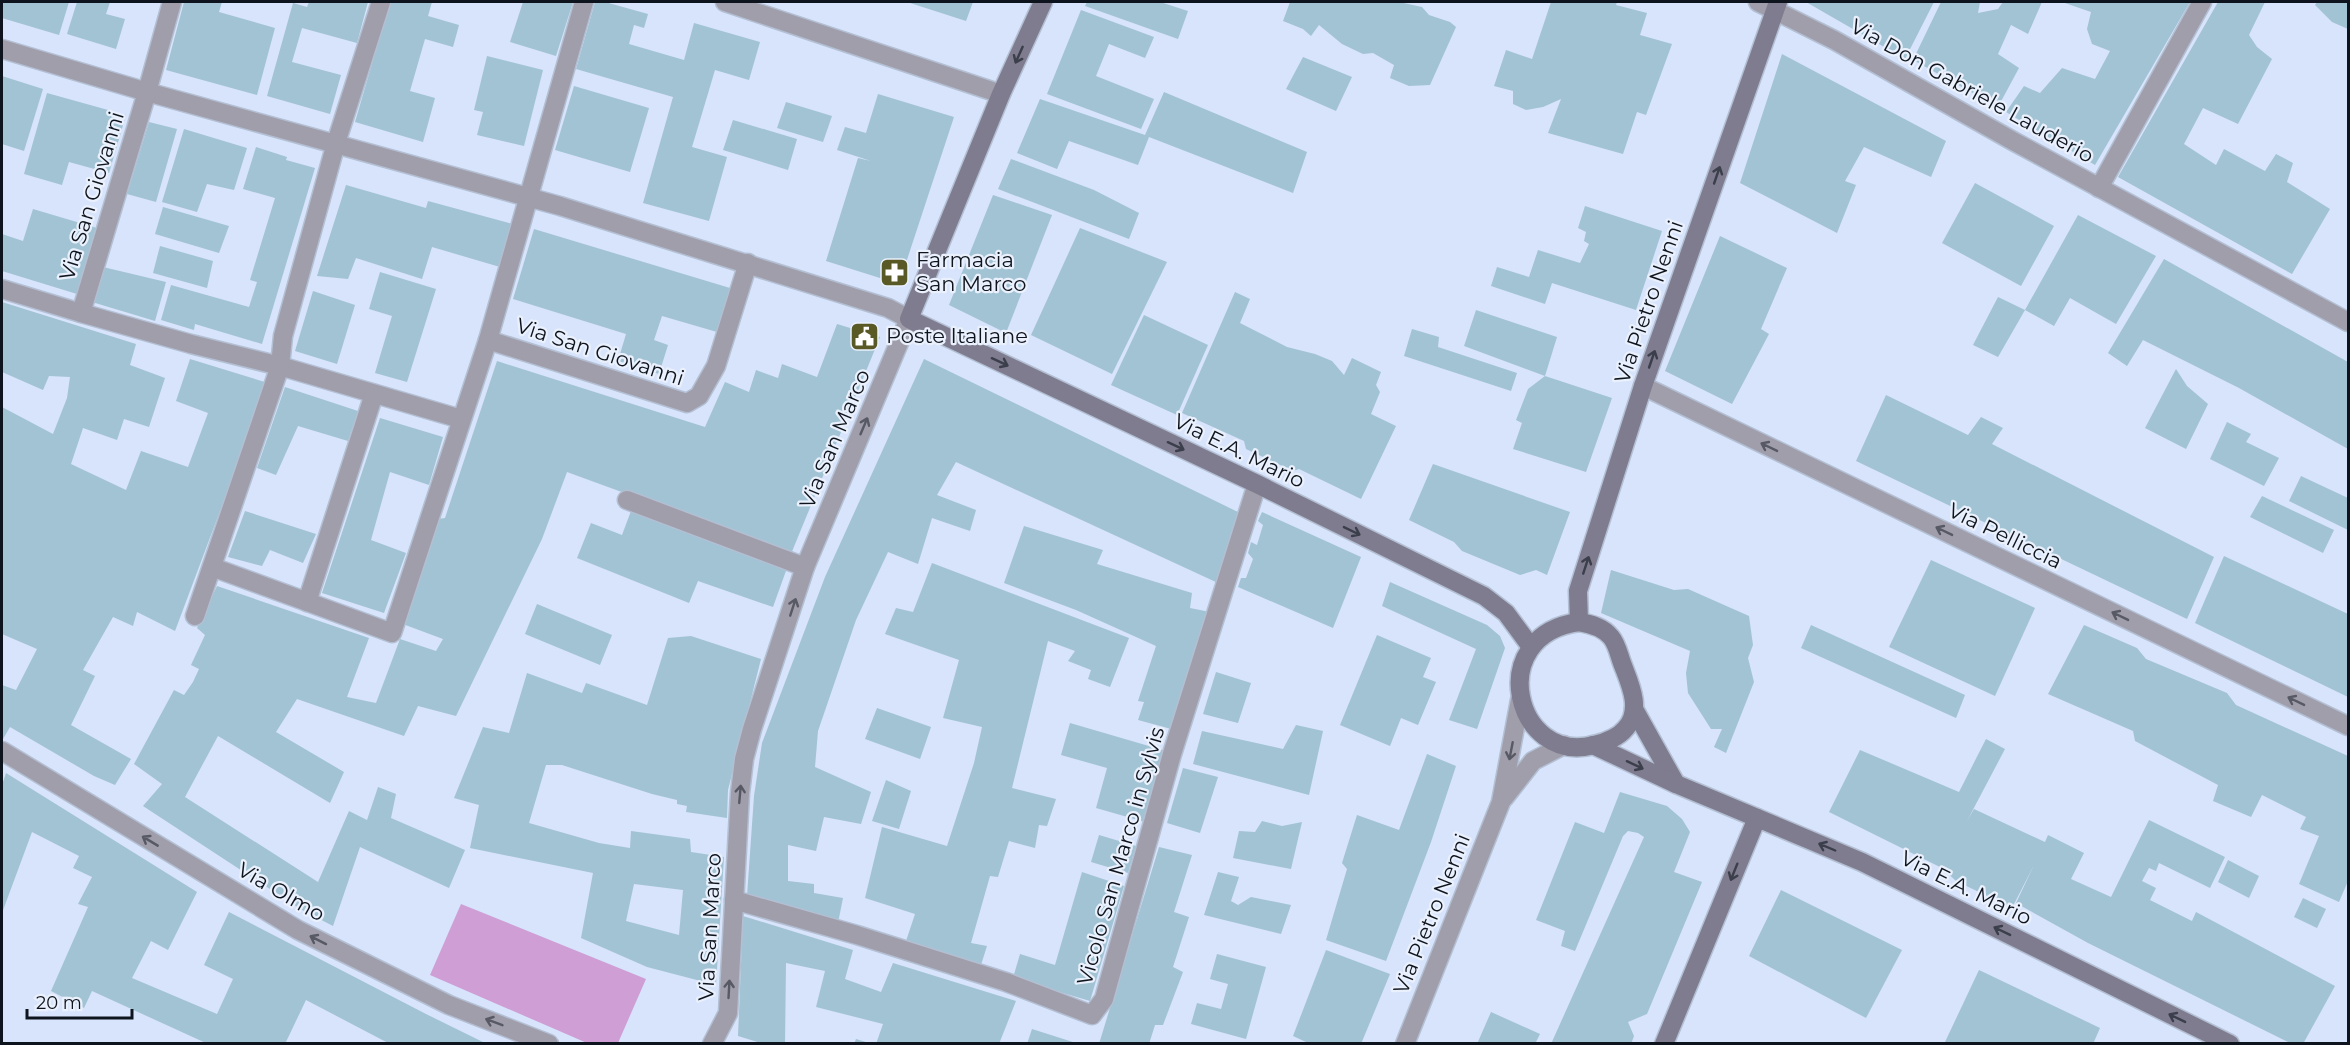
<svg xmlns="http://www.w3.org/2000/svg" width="2350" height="1045" font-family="Montserrat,sans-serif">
<rect width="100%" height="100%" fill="#d7e4fb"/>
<polygon fill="#ce9ed5" points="461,904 646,979 618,1043 587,1043 430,975"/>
<g fill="#a2c3d4" fill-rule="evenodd">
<polygon points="2,2 69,2 59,35 2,18"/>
<polygon points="77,2 110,2 106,14 125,19 116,49 67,34"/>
<polygon points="184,2 222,2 219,12 275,28 257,95 166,70"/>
<polygon points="309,2 368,2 357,43 302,28 292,62 341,75 330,114 267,96 293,3 307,7"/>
<polygon points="390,2 432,2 428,16 459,25 453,47 425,39 410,91 435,98 423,142 355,122"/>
<polygon points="523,2 573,2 556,56 510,42"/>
<polygon points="595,2 605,2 648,14 644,28 634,25 629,44 684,60 694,23 760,42 749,80 715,70 692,147 727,157 709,221 643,203 673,97 576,69"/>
<polygon points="907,2 973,2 966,21"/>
<polygon points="1087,2 1160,2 1188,11 1178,39 1085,6"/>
<polygon points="1290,2 1399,2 1422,7 1429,15 1450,22 1456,27 1430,85 1409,86 1390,78 1394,65 1373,53 1363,54 1342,44 1319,25 1311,36 1303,29 1283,21"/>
<polygon points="1551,2 1617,2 1616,5 1647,13 1640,35 1672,44 1646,115 1637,112 1623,154 1548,133 1561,99 1543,107 1526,110 1513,104 1513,91 1494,86 1506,50 1532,59"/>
<polygon points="1806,2 1934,2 1905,59"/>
<polygon points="1941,2 1980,2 1978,13 1998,9 2003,2 2042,2 2028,34 2011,25 1998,54 2019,68 1998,107 1913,60"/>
<polygon points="2062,2 2190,2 2095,165 2006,112 2024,86 2040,93 2062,68 2095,79 2110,51 2092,44 2087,29 2091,12"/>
<polygon points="2218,2 2265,2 2249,35 2257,47 2272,59 2238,124 2203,108 2184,144 2216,165 2224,149 2265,171 2276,154 2293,163 2287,182 2330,209 2292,274 2118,177"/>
<polygon points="2317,2 2348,2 2348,29 2332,22 2315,5"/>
<polygon points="1081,10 1154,37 1145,58 1109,44 1096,76 1154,99 1141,129 1047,94"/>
<polygon points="1782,54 1946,141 1931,177 1864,147 1845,181 1856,185 1837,233 1740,183"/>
<polygon points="487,56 543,70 524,146 477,135 483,112 474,110"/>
<polygon points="1303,57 1352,77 1336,111 1286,89"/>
<polygon points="2,76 43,89 24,151 2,144"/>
<polygon points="574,86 649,108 630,172 555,150"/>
<polygon points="1164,92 1307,152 1293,193 1149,137 1138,165 1069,141 1057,169 1017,153 1040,99 1145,135"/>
<polygon points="47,93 126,115 109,173 69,162 62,185 24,174"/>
<polygon points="878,94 954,117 899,284 826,261 858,158 871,161 837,150 845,127 866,133"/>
<polygon points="786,102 832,116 823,142 777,128"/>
<polygon points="733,120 797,139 788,170 723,150"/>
<polygon points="149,122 177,129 156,202 127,194"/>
<polygon points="184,129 247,148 234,190 207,184 197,212 162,202"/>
<polygon points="256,147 287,157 286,160 315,168 262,344 195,324 194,330 161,320 171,285 249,307 257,282 250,280 275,198 243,189"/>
<polygon points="1011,159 1094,190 1139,213 1129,239 998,189"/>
<polygon points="1975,183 2054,226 2021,286 1942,243"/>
<polygon points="346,185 426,208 428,201 513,224 500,267 432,247 422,279 356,258 348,279 317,276"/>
<polygon points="993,195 1052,215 1006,333 949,305"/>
<polygon points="1585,206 1662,231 1636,310 1552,283 1545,304 1491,286 1497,267 1529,277 1538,250 1580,263 1589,244 1584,241 1586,232 1578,228"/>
<polygon points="163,207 229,226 219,253 155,234"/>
<polygon points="33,209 97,228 77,294 2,271 2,234 23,241"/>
<polygon points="2078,215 2156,256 2116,324 2070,298 2054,326 2025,310"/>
<polygon points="1080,228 1167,262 1112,374 1031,335"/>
<polygon points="534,229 730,288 717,332 662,316 654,340 668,345 659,374 618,361 626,334 513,299"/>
<polygon points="1720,236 1787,268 1761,329 1769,334 1732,404 1665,371"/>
<polygon points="160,246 213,261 207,288 153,273"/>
<polygon points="2164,259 2348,362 2348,449 2239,388 2143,340 2127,366 2108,353"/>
<polygon points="103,267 166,282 155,321 92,302"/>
<polygon points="380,272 436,289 407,382 375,373 392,316 369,309"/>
<polygon points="313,291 355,305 337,364 295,351"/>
<polygon points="1235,292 1250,299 1240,323 1287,347 1315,354 1332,361 1344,375 1352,358 1381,372 1376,385 1380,392 1371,414 1396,426 1361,499 1299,469 1293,471 1246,449 1244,441 1182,413"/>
<polygon points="1998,297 2025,310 1998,357 1973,345"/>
<polygon points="2,302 136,344 130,365 165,378 149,427 124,419 117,440 83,428 71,464 126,490 141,451 188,467 208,413 176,401 190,359 268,383 175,631 137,612 133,626 113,617 83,670 95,676 71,725 131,759 115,785 94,776 10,727 3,739 2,738 2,685 16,690 37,649 2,634 2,407 53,434 67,398 70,377 49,376 43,390 2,372"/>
<polygon points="1476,310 1557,337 1545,376 1612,398 1586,472 1513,449 1522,423 1516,420 1528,389 1545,376 1464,346"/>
<polygon points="1144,315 1208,345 1177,415 1111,385"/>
<polygon points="837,324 880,337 791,554 567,472 542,539 456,716 418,706 404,736 297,699 276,732 344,772 330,803 218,736 185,797 318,882 349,811 367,820 378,787 396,794 391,818 465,850 449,888 360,847 333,926 302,910 143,806 162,784 134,764 174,690 184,695 193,682 199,669 191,665 205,635 197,628 217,586 369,638 347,697 376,703 400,639 436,651 443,639 400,623 438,519 445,518 497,361 705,427 725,382 749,392 756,370 778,378 782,364 817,377"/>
<polygon points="1412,329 1439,337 1438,347 1517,373 1511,391 1404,356"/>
<polygon points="924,359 1240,513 1218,583 956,462 937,495 976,510 970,531 932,518 918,564 888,552 856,620 818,731 815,767 871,792 861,824 824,817 816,851 788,845 788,881 814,884 814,893 843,898 838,923 747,896 754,796 762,743 825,577"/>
<polygon points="2176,369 2187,386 2208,404 2186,449 2145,428"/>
<polygon points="285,387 358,411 348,441 298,426 276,475 257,468"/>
<polygon points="1886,395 1968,435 1981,417 2003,428 1992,444 2214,557 2187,619 1856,461"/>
<polygon points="380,418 443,437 429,485 390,472 371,540 406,553 384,613 322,593"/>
<polygon points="2227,422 2251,434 2246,442 2279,458 2264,486 2210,459"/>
<polygon points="1433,464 1570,512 1547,575 1536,570 1520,575 1462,551 1454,542 1409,520"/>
<polygon points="2301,476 2348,498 2348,530 2289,501"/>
<polygon points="2262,496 2334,530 2323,553 2250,517"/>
<polygon points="245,511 316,534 303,563 270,550 262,566 228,557"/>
<polygon points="631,511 787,568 773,607 698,581 689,603 577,558 591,523 622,535"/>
<polygon points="1262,512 1361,557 1333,628 1238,587 1241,578 1246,578 1253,559 1248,553 1251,542 1257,545 1263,525 1258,521"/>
<polygon points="1024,526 1103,550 1097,564 1192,593 1190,608 1210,612 1175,730 1138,720 1144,702 1138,701 1156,646 1076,610 1004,583"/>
<polygon points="2224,556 2348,614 2348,697 2195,623"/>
<polygon points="1931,560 2035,608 1995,696 1889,647"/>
<polygon points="932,563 1129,638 1110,687 1088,679 1091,670 1068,661 1075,651 1048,641 1012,788 1056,799 1047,826 1039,825 1035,848 1009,841 998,877 990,876 971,943 987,946 980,968 905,944 915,914 865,898 882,827 947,846 974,763 982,727 943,718 959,660 885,634 896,608 913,612"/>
<polygon points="1611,570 1674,590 1688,589 1749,616 1753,645 1748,658 1754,682 1726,753 1714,747 1722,729 1711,729 1688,693 1686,673 1690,651 1601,613"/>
<polygon points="1390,582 1487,625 1500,636 1505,648 1477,729 1449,720 1476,649 1382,606"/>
<polygon points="537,604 612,635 600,665 525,634"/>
<polygon points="1811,625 1965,695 1956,718 1801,648"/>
<polygon points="2084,625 2137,648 2146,659 2227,693 2236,705 2348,756 2348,881 2339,902 2299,884 2319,836 2300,829 2306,817 2262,795 2251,817 2213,801 2218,785 2135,741 2133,731 2048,694"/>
<polygon points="1377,635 1431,658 1423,677 1436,682 1418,725 1401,718 1390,746 1340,725"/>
<path d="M691,636l70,23 -33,131 -1,28 -41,-6 1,-6 -10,-2v-4l-25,-6 -90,-29h-16l-17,58 70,20 31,5 1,-17 59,8 1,13 33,5 -8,128 -69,-18 -66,-29 12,-65 -123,-25 9,-43 -25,-7 29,-71 26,6 18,-60 55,20 4,-10 61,22 21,-67zM634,884l49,6 -4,45 -53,-14z"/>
<polygon points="1216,672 1251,683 1238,723 1203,714"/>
<polygon points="877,708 931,727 920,759 865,739"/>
<polygon points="1070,723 1166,751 1145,822 1096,808 1107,768 1061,755"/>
<polygon points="1296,725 1323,731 1309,795 1193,764 1202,731 1283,749"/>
<polygon points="1986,739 2005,749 1967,821 1974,809 2045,842 2048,835 2084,853 2071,879 2111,897 2149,820 2225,857 2210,888 2159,863 2156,871 2149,868 2142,881 2156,888 2150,900 2192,921 2196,912 2335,986 2303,1044 2292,1044 2088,943 2016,903 2034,865 2012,908 1956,881 1942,868 1829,812 1860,750 1959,792"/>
<polygon points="1427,754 1456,766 1431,842 1386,961 1326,940 1347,869 1342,863 1357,815 1399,830"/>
<polygon points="1183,768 1218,777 1200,833 1167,823"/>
<polygon points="6,773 197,892 168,950 151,941 132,978 217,1014 233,979 204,965 229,912 426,1014 487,1044 390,1044 306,1000 285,1044 208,1044 92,991 84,1008 51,991 88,907 78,904 92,877 73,868 79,856 32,832 2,913 2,785"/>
<polygon points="886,780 911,791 899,829 872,821"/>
<polygon points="1620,792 1667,806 1682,819 1690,832 1674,872 1702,882 1647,1014 1628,1022 1634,1036 1631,1044 1551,1044 1644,837 1638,833 1628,831 1623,836 1575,951 1561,946 1565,931 1536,920 1575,822 1604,833"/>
<polygon points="1262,821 1282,826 1302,822 1291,869 1233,858 1239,831 1255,832"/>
<polygon points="1099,835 1136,846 1128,873 1091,862"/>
<polygon points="1159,847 1192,855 1174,912 1189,917 1173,967 1183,972 1163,1025 1155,1025 1149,1044 1099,1044"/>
<polygon points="2228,860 2259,876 2249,898 2218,882"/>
<polygon points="1082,872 1124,886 1090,1001 1013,978 1020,954 1055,965"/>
<polygon points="1218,872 1239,877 1231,901 1238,905 1251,897 1291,905 1281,934 1204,915"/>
<polygon points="1781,890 1902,950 1866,1018 1749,956"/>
<polygon points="2303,898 2326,909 2317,928 2294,917"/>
<polygon points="743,916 853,950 845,979 881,992 893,963 1016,1001 999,1044 876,1044 883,1024 816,1007 825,971 786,963 785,1044 764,1044 738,1036"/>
<polygon points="1326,950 1390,974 1361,1044 1305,1044 1306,1042 1293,1036"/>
<polygon points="1217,954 1266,967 1246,1039 1191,1024 1197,1003 1221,1009 1228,984 1210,979"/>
<polygon points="1979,970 2100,1028 2093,1044 1945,1042"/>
<polygon points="1491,1012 1540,1034 1535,1044 1477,1044"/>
<polygon points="1032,1029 1076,1043 1076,1044 1027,1044"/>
<polygon points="856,1039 869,1043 869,1044 854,1044"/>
</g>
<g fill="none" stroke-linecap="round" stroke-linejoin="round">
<defs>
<g id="minor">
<polyline points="725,2 1001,94"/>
<polyline points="1758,2 1834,40 2013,141 2348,322"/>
<polyline points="2,49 147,92 560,206 888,308 909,319 805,567 752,729 744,759 740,793 728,1013 712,1044"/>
<polyline points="2099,188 2202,2"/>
<polyline points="2,289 81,313 147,92 172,2"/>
<polyline points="81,313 191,344 280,366 461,419"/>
<polyline points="488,340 687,403 699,396 716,366 748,263"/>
<polyline points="1643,386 2348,726"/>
<polyline points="627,500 805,567"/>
<polyline points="212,567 392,633 488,340 584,2"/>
<polyline points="307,602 374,394"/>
<polyline points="195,616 280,366 283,336 336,143 381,2"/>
<polyline points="2,751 298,930 449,1005 549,1044"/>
<polyline points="734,900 857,935 1006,982 1092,1015 1104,999 1172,754 1257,484"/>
</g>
<g id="tertiary">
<polyline points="1504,798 1533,761 1564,745"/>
<polyline points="1405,1044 1501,802 1520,700"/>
</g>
<g id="secondary">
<polyline points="1043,2 1001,94 909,319 1257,484 1484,596 1506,613 1531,647"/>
<polyline points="1579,622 1578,591 1643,386 1778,2"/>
<path d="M1579,622c12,2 24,5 32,15 6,7 8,18 11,26 7,19 21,46 4,65 -8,10 -20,14 -32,17 -79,21 -111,-110 -15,-123z"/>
<polyline points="1634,709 1676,784"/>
<polyline points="1593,745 1676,784 1862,862 2230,1044"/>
<polyline points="1664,1044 1757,818"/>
</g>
</defs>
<use href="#minor" stroke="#b3bfd3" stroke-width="21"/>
<use href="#tertiary" stroke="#b3bfd3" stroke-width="21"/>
<use href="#secondary" stroke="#b3bfd3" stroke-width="21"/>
<use href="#minor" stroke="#a09eab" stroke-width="18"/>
<use href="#tertiary" stroke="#a09eab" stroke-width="18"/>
<use href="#secondary" stroke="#7f7c8f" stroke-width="18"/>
</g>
<defs><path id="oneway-shaft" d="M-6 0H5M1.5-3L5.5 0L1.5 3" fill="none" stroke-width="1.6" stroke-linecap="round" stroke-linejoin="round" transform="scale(1.5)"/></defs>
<g stroke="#3b3e4b">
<use href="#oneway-shaft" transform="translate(1019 55) rotate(114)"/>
<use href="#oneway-shaft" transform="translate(1717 175) rotate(-71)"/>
<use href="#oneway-shaft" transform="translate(1652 359) rotate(-71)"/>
<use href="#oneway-shaft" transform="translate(1000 362) rotate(25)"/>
<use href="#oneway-shaft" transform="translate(1176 446) rotate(25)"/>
<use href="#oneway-shaft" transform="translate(1352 531) rotate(26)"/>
<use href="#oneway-shaft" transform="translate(1586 565) rotate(-72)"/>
<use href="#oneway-shaft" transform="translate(1635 765) rotate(25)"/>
<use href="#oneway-shaft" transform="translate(1827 847) rotate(-157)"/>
<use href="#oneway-shaft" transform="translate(1734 872) rotate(112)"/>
<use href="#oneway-shaft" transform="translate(2002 931) rotate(-154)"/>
<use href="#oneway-shaft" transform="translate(2177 1018) rotate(-154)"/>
</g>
<g stroke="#575964">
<use href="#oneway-shaft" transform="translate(864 426) rotate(-67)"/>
<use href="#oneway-shaft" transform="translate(1769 447) rotate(-154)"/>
<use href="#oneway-shaft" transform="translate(1944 531) rotate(-154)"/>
<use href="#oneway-shaft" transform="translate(793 607) rotate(-72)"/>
<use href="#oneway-shaft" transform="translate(2120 616) rotate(-154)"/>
<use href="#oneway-shaft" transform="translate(2296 701) rotate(-154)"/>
<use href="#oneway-shaft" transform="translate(1511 751) rotate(101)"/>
<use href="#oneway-shaft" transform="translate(740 794) rotate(-85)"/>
<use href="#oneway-shaft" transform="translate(150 841) rotate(-149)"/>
<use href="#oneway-shaft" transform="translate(318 940) rotate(-153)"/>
<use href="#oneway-shaft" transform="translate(729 989) rotate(-87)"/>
<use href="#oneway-shaft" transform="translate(494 1022) rotate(-159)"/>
</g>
<defs>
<symbol id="pharmacy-square" viewBox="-11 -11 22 22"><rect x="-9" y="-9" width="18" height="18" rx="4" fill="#595926" stroke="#eaf1fd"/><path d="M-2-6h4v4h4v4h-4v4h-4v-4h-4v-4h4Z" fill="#fff"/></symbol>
<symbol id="civic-square" viewBox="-11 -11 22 22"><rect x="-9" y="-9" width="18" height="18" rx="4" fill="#595926" stroke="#eaf1fd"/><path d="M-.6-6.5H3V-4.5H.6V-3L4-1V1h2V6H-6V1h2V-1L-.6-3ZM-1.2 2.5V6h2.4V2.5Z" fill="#fff"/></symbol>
</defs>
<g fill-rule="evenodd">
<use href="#pharmacy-square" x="878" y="256" width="33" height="33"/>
<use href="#civic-square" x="848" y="320" width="33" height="33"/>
</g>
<g text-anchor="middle" stroke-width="4.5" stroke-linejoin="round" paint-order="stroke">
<g font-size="21" fill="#0e141d" stroke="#eaf1fd">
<text transform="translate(1972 91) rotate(29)" y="7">Via Don Gabriele Lauderio</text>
<text transform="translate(92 196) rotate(-73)" y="7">Via San Giovanni</text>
<text transform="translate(1649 302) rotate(-71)" y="7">Via Pietro Nenni</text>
<text transform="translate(600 352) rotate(18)" y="7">Via San Giovanni</text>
<text transform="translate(835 439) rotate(-67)" y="7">Via San Marco</text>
<text transform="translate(1239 451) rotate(26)" y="7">Via E.A. Mario</text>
<text transform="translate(2005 536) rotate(26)" y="7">Via Pelliccia</text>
<text transform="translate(1121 856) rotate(-74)" y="7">Vicolo San Marco in Sylvis</text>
<text transform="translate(1966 888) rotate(26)" y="7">Via E.A. Mario</text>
<text transform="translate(281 892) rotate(30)" y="7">Via Olmo</text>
<text transform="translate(1432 914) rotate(-68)" y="7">Via Pietro Nenni</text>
<text transform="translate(710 927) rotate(-87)" y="7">Via San Marco</text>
</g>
<g font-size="21" fill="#0e141d" stroke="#eaf1fd" text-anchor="start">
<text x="916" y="267">Farmacia<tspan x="916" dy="24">San Marco</tspan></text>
<text x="886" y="343">Poste Italiane</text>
</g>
</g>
<rect width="2350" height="1045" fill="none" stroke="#0e141d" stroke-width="6"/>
<path d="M27 1009v9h105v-9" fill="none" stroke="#0e141d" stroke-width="3"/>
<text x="36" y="1009" font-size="18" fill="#0e141d" stroke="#eaf1fd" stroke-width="4.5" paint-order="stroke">20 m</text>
</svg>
